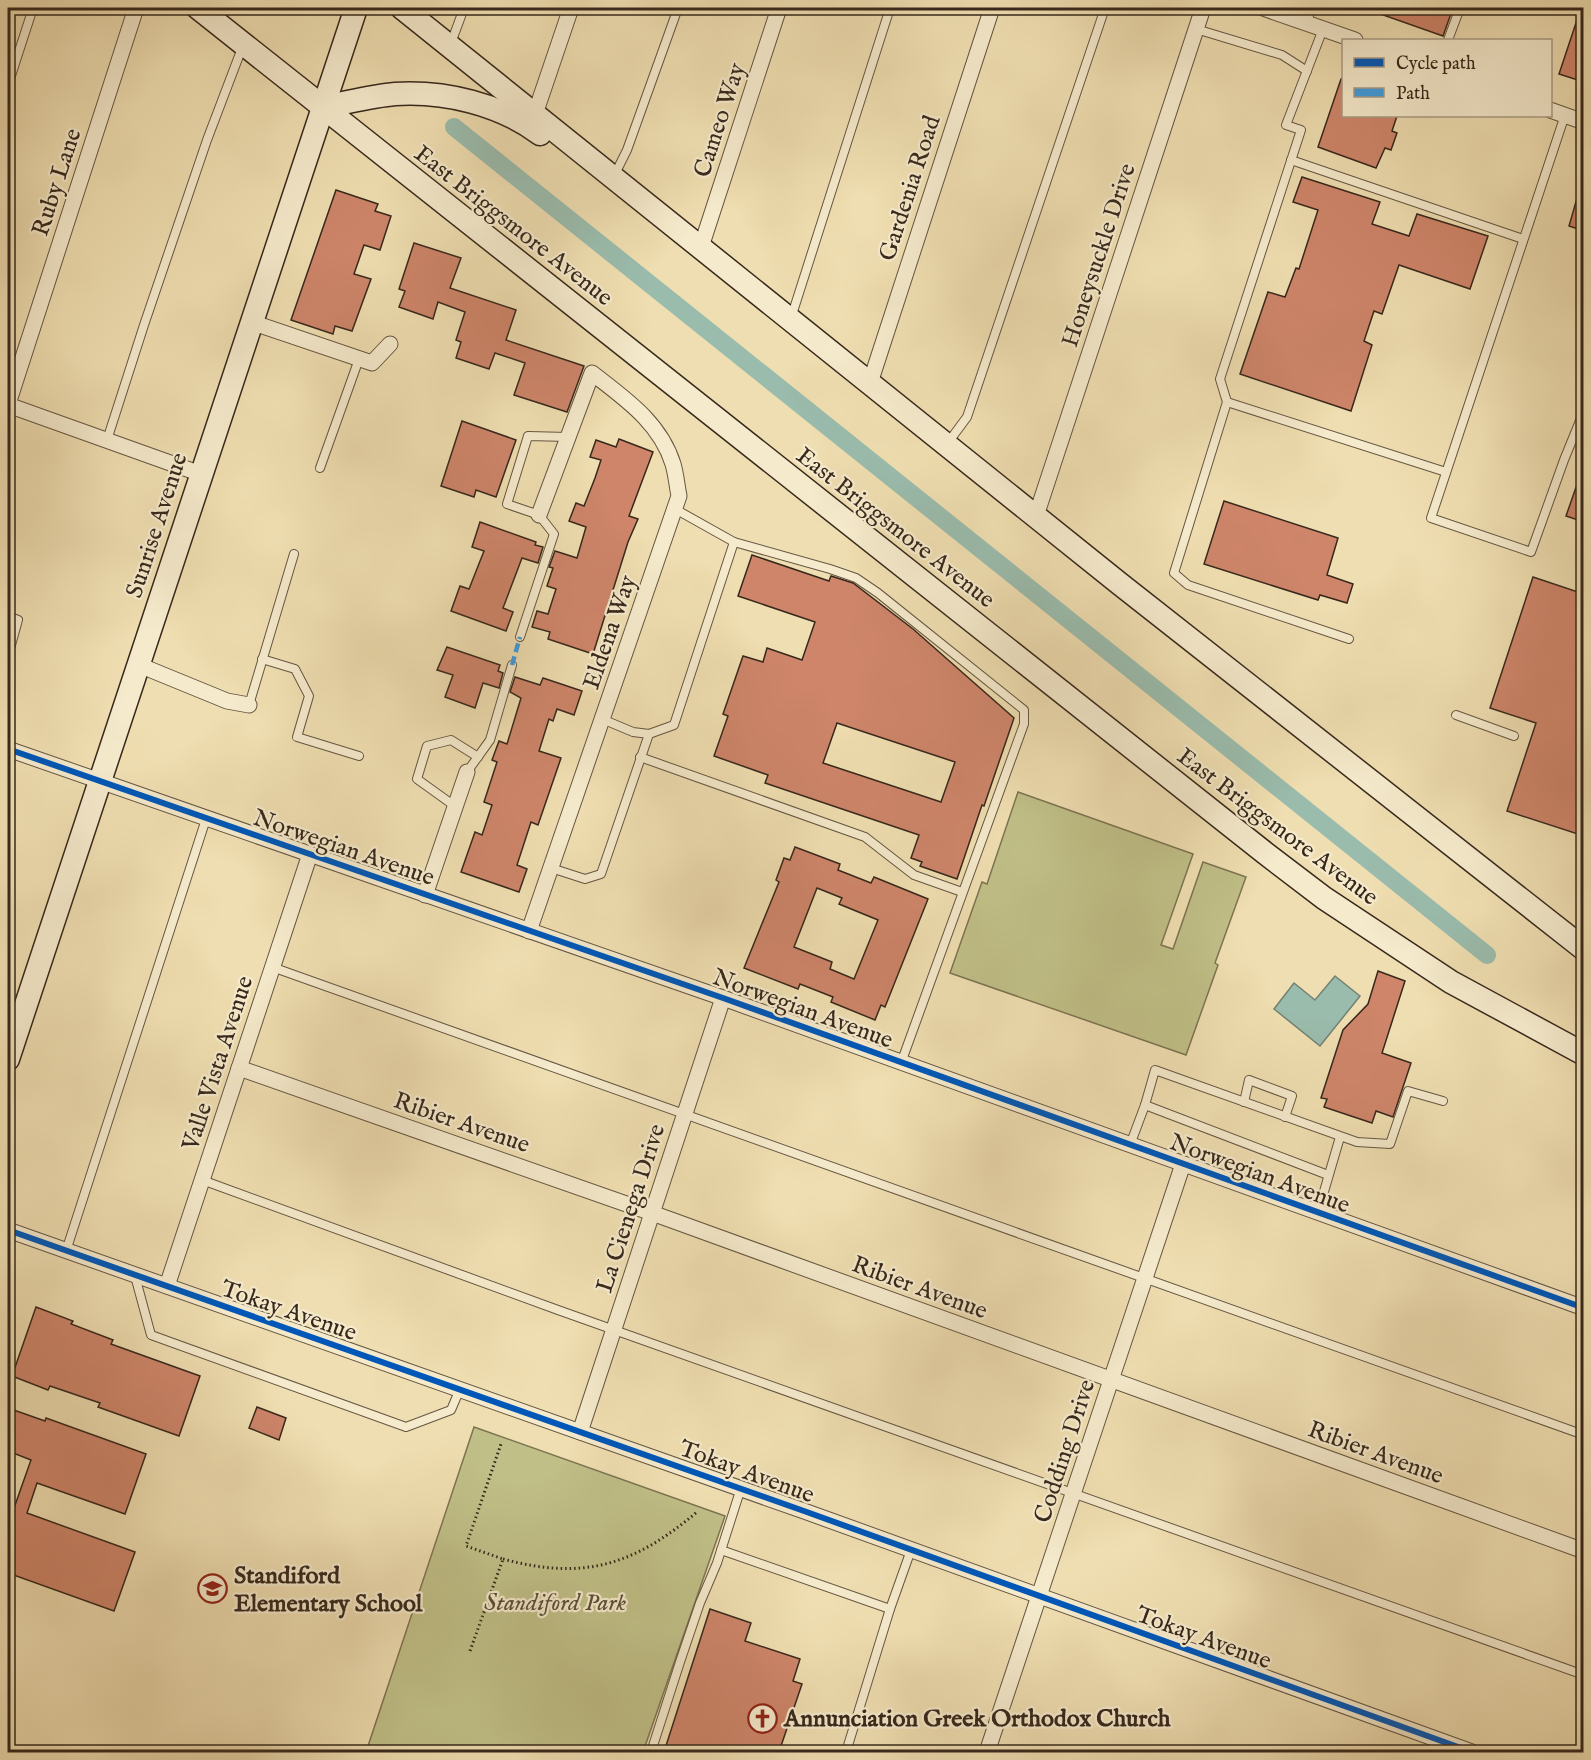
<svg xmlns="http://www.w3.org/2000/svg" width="1591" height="1760" font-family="'IM FELL English',serif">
<rect width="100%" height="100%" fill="#efdeb1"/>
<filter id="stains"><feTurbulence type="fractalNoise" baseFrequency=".00333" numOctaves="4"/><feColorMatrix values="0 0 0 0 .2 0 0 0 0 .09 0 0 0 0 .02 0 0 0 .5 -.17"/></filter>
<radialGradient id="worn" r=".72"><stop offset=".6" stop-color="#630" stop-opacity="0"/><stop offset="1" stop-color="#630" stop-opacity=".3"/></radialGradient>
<g fill="#c0bf87" stroke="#7c7452" stroke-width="1.5">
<polygon points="1018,792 1193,854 1161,945 1173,949 1203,862 1246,877 1215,963 1218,965 1186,1055 950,973 982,882 987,884"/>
<polygon points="474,1427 725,1516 643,1752 366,1752"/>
</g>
<polygon fill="#9abcad" stroke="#728173" stroke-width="1.5" points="1335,976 1360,996 1320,1046 1274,1009 1294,983 1315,1000"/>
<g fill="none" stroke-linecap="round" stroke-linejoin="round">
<polyline stroke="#9abcad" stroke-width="18" points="454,127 1487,955"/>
</g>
<g fill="#ce856a" stroke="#37281c" stroke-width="1.5" fill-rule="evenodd">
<polygon points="1369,8 1453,8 1443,36 1369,10"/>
<polygon points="1581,8 1584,9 1584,82 1559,74"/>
<polygon points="1341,79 1344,79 1344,116 1397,116 1392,131 1397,133 1391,150 1385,148 1376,168 1318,147"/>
<polygon points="1302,177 1380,202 1372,224 1409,236 1417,214 1488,236 1470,289 1399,265 1382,314 1374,311 1364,341 1372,345 1351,411 1240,374 1268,292 1285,297 1296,268 1299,269 1318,210 1293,202"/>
<polygon points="1580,188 1584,189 1584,231 1569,226"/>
<polygon points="336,190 378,204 375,211 391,216 380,250 364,245 354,274 371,279 352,331 335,326 333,334 291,320"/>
<polygon points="414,243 461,258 450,288 516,310 506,340 584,366 567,412 514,395 525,363 495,353 489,369 456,358 461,342 456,340 465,312 438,302 433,319 399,307 405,291 399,289"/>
<polygon points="462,421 516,440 496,497 476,490 474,497 441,486"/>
<polygon points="619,439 653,452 629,516 638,519 628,542 593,654 548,639 550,632 532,627 537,611 548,614 556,589 547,586 553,568 549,567 555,551 577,558 586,527 569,521 576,503 584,506 595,478 601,460 590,457 596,440 616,447"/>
<polygon points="1581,473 1584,473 1584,522 1566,516"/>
<polygon points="1224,501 1338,538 1327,575 1353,584 1347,603 1320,595 1318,600 1204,564"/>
<polygon points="480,522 536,542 535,545 543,547 538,563 522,558 503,608 513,612 506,631 451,611 460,586 469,589 484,551 472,547"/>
<path d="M752,555l77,26 2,-5 22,7 60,46 101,89 -30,88 -2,-1 -25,74 -37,-13 2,-4 -11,-4 8,-23 -154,-52 3,-8 -54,-19 14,-40 -5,-2 20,-58 20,6 4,-14 35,12 13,-38 -77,-26zM837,723l118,39 -14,40 -118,-39z"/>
<polygon points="1533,577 1584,594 1584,836 1507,811 1536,723 1490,708"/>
<polygon points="447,647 500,665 498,671 503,673 499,688 483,683 475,708 445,697 453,675 437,670"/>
<polygon points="515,677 540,685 543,678 582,691 574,715 557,709 553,721 549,719 539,751 561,758 538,825 531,822 517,865 527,869 519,892 461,872 475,832 482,835 492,805 484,802 497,762 492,760 499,741 507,744 521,698 510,692"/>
<path d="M795,847l45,17 -2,6 33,13 3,-6 54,22 -43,108 -4,-2 -6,15 -44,-18 2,-5 -33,-13 -2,5 -54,-21 35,-86 -3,-2 8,-22 6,2zM817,888l25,10 -3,6 39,16 -24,59 -24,-10 2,-7 -38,-15z"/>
<polygon points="1378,971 1405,981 1382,1053 1411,1063 1393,1117 1376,1111 1372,1123 1324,1107 1327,1099 1321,1098 1343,1030 1368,1004"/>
<polygon points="36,1307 73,1321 71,1324 113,1340 111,1344 200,1376 179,1436 98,1407 100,1403 50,1386 48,1390 12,1376"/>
<polygon points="257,1407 286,1418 279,1440 249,1428"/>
<polygon points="8,1408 45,1421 46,1418 146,1454 125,1514 37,1483 27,1513 135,1552 114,1611 8,1573 8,1506 14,1508 31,1460 8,1451"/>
<polygon points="710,1609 751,1623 745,1641 800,1659 793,1681 802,1684 779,1752 664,1752"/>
</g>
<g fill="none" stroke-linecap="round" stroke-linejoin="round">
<defs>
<g id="lane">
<polyline points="1307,23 1311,8"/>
<polyline points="1196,29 1282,55 1307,71"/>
<polyline points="1323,29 1286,125 1301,130 1220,379 1227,402 1174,573 1188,585 1349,639"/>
<polyline points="1448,40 1460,8"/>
<polyline points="451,43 464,8"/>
<polyline points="8,85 33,8"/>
<polyline points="1565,115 1431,518 1531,552 1564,460 1584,411"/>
<polyline points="1291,160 1523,239"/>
<polyline points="614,176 627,150 678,8"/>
<polyline points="791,318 890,8"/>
<polyline points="1227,402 1446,472"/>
<polyline points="107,440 144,325 207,140 242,48"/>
<polyline points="947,444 967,417 1105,8"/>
<polyline points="320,468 359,359"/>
<polyline points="675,509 734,542 830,569 856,578 878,593 1024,710 1024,724 901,1063"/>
<polyline points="8,616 18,620 8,656"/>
<polyline points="520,637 554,534 539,515 507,504 528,436 568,437"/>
<polyline points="262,659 295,669 309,696 297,737 359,756"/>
<polyline points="249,705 294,554"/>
<polyline points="1456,715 1514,736"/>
<polyline points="602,719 633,732 649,734 674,725 734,542"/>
<polyline points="640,757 865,837 914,875 962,892"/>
<polyline points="467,772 490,740 512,665"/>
<polyline points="456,807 417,779 427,746 451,740 478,757"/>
<polyline points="551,868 585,879 601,874 649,734"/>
<polyline points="272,967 1584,1435"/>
<polyline points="1574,1047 1584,1035"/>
<polyline points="1244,1102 1249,1080 1292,1096 1285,1117"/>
<polyline points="1145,1105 1328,1175"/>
<polyline points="1130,1145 1145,1105 1155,1070 1357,1142 1390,1144 1408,1091 1443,1101"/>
<polyline points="202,1180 558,1310 1584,1675"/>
<polyline points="1318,1212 1340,1137"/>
<polyline points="66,1251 206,819"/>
<polyline points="135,1276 151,1335 406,1427 451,1410 460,1389"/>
<polyline points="721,1550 890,1609"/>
<polyline points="651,1752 680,1662 700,1603 717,1563 741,1488"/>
<polyline points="846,1752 890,1609 911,1550"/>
</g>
<g id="street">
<polyline points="1263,8 1355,40"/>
<polyline points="1550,110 1584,122"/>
<polyline points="535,114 571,8"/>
<polyline points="701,247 779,8"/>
<polyline points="251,322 372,363 390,344"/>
<polyline points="870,383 992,8"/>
<polyline points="8,404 136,8"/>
<polyline points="8,405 201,474"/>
<polyline points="1036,516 1203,8"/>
<polyline points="139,665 227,701 249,705"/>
<polyline points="8,749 723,998 1584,1308"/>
<polyline points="425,895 467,772"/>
<path d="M529,931l150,-435c-2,-10 -3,-22 -6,-32 -13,-42 -49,-66 -81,-91l-53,142"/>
<polyline points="239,1068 652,1213 1584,1551"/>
<polyline points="8,1230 804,1511 1472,1752"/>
<polyline points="167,1286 310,854"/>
<polyline points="580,1432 723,998"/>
<polyline points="987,1752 1183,1164"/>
</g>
<g id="secondary">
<polyline points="198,8 1265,853 1324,898 1451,982 1584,1054"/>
<polyline points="402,8 1120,584 1584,949"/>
<path d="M322,107c24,-4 49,-11 73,-13 50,-3 105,10 145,40"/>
<polyline points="8,1059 356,8"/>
</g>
</defs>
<use href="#lane" stroke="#655641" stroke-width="10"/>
<use href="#street" stroke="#655641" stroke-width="17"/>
<use href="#secondary" stroke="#37281c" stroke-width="25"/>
<g stroke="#37281c" stroke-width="3" stroke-dasharray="1.5 3" stroke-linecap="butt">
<path d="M503,1559c81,22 131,6 194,-47"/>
<polyline points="470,1651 503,1559 466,1546 501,1444"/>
</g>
<use href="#lane" stroke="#f5eacc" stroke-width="8"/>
<use href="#street" stroke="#f5eacc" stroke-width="15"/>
<use href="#secondary" stroke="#f5eacc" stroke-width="22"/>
<polyline stroke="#3e9cdf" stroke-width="4.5" stroke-dasharray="9 4.5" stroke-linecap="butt" points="512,665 520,637"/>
<defs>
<g id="cycleway">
<polyline points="8,749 723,998 1584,1308"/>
<polyline points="8,1230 804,1511 1472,1752"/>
</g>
</defs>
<use href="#cycleway" stroke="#f5eacc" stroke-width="10"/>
<use href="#cycleway" stroke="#0057b8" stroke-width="6"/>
</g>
<defs>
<symbol id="school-ring" viewBox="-11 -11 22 22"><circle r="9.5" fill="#f5eacc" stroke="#8f2418" stroke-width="1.5"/><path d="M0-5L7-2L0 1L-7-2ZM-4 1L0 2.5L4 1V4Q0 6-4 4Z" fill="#8f2418"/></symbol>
<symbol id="church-ring" viewBox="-11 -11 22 22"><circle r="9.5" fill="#f5eacc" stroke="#8f2418" stroke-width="1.5"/><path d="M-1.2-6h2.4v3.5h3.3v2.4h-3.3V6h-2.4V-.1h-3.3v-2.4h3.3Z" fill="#8f2418"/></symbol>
</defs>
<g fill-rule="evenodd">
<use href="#school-ring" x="196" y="1572" width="33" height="33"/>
<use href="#church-ring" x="746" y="1702" width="33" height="33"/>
</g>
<g text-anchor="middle" stroke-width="4.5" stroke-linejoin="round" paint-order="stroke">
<g font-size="24" fill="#37281c" stroke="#f5eacc">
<text transform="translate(719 120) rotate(-72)" y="8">Cameo Way</text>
<text transform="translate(56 182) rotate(-72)" y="8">Ruby Lane</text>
<text transform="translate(909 188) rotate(-72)" y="8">Gardenia Road</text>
<text transform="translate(514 225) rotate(38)" y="8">East Briggsmore Avenue</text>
<text transform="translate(1098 255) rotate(-72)" y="8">Honeysuckle Drive</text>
<text transform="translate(156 525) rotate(-72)" y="8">Sunrise Avenue</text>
<text transform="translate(896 527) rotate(38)" y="8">East Briggsmore Avenue</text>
<text transform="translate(609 632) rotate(-71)" y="8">Eldena Way</text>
<text transform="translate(1278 826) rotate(37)" y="8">East Briggsmore Avenue</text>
<text transform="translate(344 847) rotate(19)" y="8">Norwegian Avenue</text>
<text transform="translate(803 1008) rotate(20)" y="8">Norwegian Avenue</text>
<text transform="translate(217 1063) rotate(-72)" y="8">Valle Vista Avenue</text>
<text transform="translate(462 1122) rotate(19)" y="8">Ribier Avenue</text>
<text transform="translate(1260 1173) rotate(20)" y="8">Norwegian Avenue</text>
<text transform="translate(630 1208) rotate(-72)" y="8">La Cienega Drive</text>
<text transform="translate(920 1287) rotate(20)" y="8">Ribier Avenue</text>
<text transform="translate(289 1310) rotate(19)" y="8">Tokay Avenue</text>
<text transform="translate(1064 1451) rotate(-72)" y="8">Codding Drive</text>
<text transform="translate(1376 1452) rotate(20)" y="8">Ribier Avenue</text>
<text transform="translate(747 1471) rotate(20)" y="8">Tokay Avenue</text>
<text transform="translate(1204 1637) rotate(20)" y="8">Tokay Avenue</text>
</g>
<g font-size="24" font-weight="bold" fill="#37281c" stroke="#f5eacc" text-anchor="start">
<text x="234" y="1583">Standiford<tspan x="234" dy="28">Elementary School</tspan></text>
<text x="784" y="1726">Annunciation Greek Orthodox Church</text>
</g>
<g font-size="24" font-style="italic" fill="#594e37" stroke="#f5eacc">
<text x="555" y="1610">Standiford Park</text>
</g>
</g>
<rect width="1591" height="1760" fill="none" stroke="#efdeb1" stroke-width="30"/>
<rect x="9" y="9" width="1573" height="1742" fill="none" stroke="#37281c" stroke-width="3"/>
<rect x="15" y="15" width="1561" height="1730" fill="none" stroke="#37281c" stroke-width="1.5"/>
<rect x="1342" y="39" width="210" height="78" fill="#f5eacc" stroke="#a99c86" stroke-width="1.5"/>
<rect x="1354" y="58" width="30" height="9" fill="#0057b8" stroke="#a99c86" stroke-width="1.5"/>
<text x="1396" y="69" font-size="18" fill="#37281c">Cycle path</text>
<rect x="1354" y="88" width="30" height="9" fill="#3e9cdf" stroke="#a99c86" stroke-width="1.5"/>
<text x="1396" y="99" font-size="18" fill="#37281c">Path</text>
<rect width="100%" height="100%" filter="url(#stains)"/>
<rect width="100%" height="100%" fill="url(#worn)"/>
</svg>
